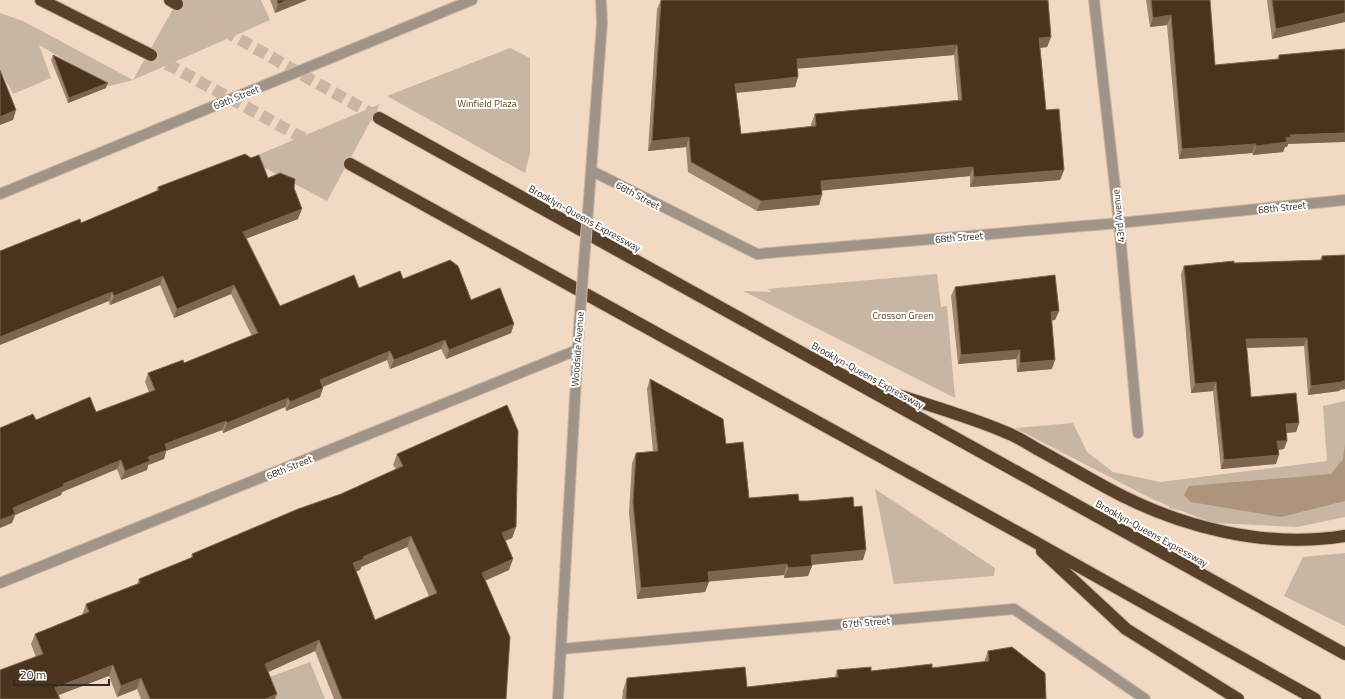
<svg xmlns="http://www.w3.org/2000/svg" width="1345" height="699" font-family="'Titillium Web',sans-serif">
<rect width="100%" height="100%" fill="#f2d9c3"/>
<g fill="#c8b6a5">
<polygon points="178,0 261,0 270,20 133,80 109,86 39,45 51,78 13,94 0,70 0,13 23,21 133,80"/>
<polygon points="510,48 530,58 530,153 525,173 387,96"/>
<polygon points="380,104 327,201 248,159"/>
<polygon points="937,274 941,307 947,306 955,398 743,291 772,292 767,289"/>
<polygon points="1345,401 1345,517 1297,527 1213,523 1182,511 1169,508 1169,506 1152,499 1015,428 1073,423 1087,452 1113,472 1160,482 1327,461 1323,406"/>
<polygon points="875,489 995,568 994,576 894,584"/>
<polygon points="1345,553 1345,626 1284,596 1303,557"/>
<polygon points="310,662 325,699 274,699 267,678"/>
</g>
<polygon fill="#ae947b" points="1345,444 1345,501 1281,517 1191,502 1184,495 1189,486 1331,474 1343,459"/>
<g fill="none" stroke-linecap="round" stroke-linejoin="round">
<g stroke="#ccb6a3" stroke-width="12" stroke-dasharray="12 6" stroke-linecap="butt">
<polyline points="177,4 379,118"/>
<polyline points="151,55 350,164"/>
</g>
<defs>
<g id="minor">
<polyline points="1094,0 1119,223 1138,433"/>
<polyline points="592,171 757,254 1119,223 1345,200"/>
<polyline points="0,194 472,0"/>
<polyline points="589,198 602,23 601,0"/>
<polyline points="0,583 577,350"/>
<polyline points="561,649 1014,609 1145,699"/>
<polyline points="558,699 579,326"/>
</g>
<g id="highway">
<polyline points="41,0 151,55"/>
<polyline points="170,0 177,4"/>
<polyline points="379,118 1345,654"/>
<polyline points="350,164 1028,538 1315,699"/>
<path d="M879,389c42,14 86,26 126,43 11,4 22,11 32,17 24,13 48,27 72,40 70,38 156,60 236,47"/>
<polyline points="1042,551 1126,629 1238,699"/>
</g>
</defs>
<use href="#minor" stroke="#ccb6a3" stroke-width="12"/>
<use href="#highway" stroke="#ccb6a3" stroke-width="14"/>
<use href="#minor" stroke="#a09489" stroke-width="10"/>
<use href="#highway" stroke="#58412b" stroke-width="12"/>
<defs>
<polyline id="minor-bridge" points="579,326 589,198"/>
</defs>
<use href="#minor-bridge" stroke="#ccb6a3" stroke-width="12" stroke-linecap="butt"/>
<use href="#minor-bridge" stroke="#a09489" stroke-width="10"/>
</g>
<g fill="#9e8670" fill-rule="evenodd">
<polygon points="270,0 307,0 275,13"/>
<path d="M661,0l390,37 -4,10 -7,1 6,62 18,60 -4,10 -90,7v-11l-148,14 -3,15 -62,6 -69,-39 -2,-25 -38,4 9,-142zM954,55l4,45 -143,14 -4,10v2l-70,8 -5,-41 59,-6 3,-10v-9z"/>
<polygon points="1146,0 1212,0 1210,0 1215,65 1277,59 1279,55 1288,144 1287,147 1285,147 1283,152 1253,155 1252,153 1179,159 1167,25 1150,27"/>
<polygon points="1267,0 1345,0 1272,39"/>
<polygon points="53,55 106,88 68,103 51,60"/>
<polygon points="268,178 294,188 298,219 246,238 280,306 359,288 403,279 471,300 514,324 511,333 446,359 441,349 390,369 387,360 323,387 320,397 286,411 285,407 223,433 222,430 166,451 164,459 148,465 147,470 121,480 117,469 62,492 61,495 15,515 12,523 36,420 96,412 149,392 145,382 148,373 184,363 252,336 231,294 174,318 160,285 110,305 81,223 112,210 156,192 158,187"/>
<polygon points="1322,256 1340,390 1339,391 1308,395 1304,346 1246,348 1251,397 1299,423 1296,432 1287,433 1287,441 1284,449 1278,450 1276,464 1221,469 1213,391 1191,393 1181,274 1184,266 1234,263 1320,260"/>
<polygon points="955,287 1059,311 1055,320 1052,320 1052,369 1017,372 1016,359 958,364 951,296"/>
<polygon points="650,379 726,444 749,498 799,501 854,507 863,560 812,565 808,576 784,578 784,575 709,581 705,592 637,599 629,513 632,463 636,453 653,451 647,389"/>
<path d="M397,454l119,73 -4,11 -7,2 4,30 -24,10 21,119h-172l-19,-48 -47,21 7,27h-134l-4,-10 -20,8 -8,-21 -73,-19 -5,-13 4,-10 47,-19 4,-11 51,-20 2,-5 52,-21 1,-4 149,-60 55,-25 -3,-4zM407,547l22,49 -54,24 -19,-49 4,-1 1,-3z"/>
<polygon points="988,651 1046,699 622,699 623,690 627,678 747,687 835,677 837,670 871,671 932,668 984,662"/>
</g>
<g fill="#7c6650">
<polygon points="288,0 307,0 275,13 278,4"/>
<polygon points="1345,13 1345,22 1272,39 1276,29"/>
<polygon points="1171,15 1167,25 1150,27 1153,18"/>
<polygon points="1051,37 1047,47 1036,48 1039,38"/>
<polygon points="957,45 954,55 794,69 797,59"/>
<polygon points="798,77 795,87 732,93 735,84"/>
<polygon points="108,83 106,88 68,103 69,98"/>
<polygon points="16,110 13,120 0,125 0,117"/>
<polygon points="1345,133 1345,142 1288,144 1287,147 1285,147 1283,152 1253,155 1256,146 1286,138 1290,135"/>
<polygon points="689,137 686,147 648,151 652,141"/>
<polygon points="1256,144 1252,153 1179,159 1182,149"/>
<polygon points="973,167 970,176 818,191 821,181"/>
<polygon points="1064,170 1060,180 970,187 974,177"/>
<polygon points="822,195 819,205 757,211 761,201"/>
<polygon points="302,209 298,219 240,241 243,232"/>
<polygon points="163,276 160,285 110,305 114,296"/>
<polygon points="234,285 231,294 174,318 177,309"/>
<polygon points="112,292 109,301 0,345 0,337"/>
<polygon points="1059,311 1055,320 1048,321 1051,312"/>
<polygon points="514,324 511,333 446,359 449,350"/>
<polygon points="1307,338 1304,346 1242,348 1246,339"/>
<polygon points="445,340 441,349 390,369 394,360"/>
<polygon points="1020,350 1016,359 958,364 961,355"/>
<polygon points="390,351 387,360 317,389 320,380"/>
<polygon points="1055,360 1052,369 1017,372 1020,363"/>
<polygon points="1342,381 1345,381 1345,389 1340,390 1339,391 1308,395 1311,386"/>
<polygon points="1216,382 1213,391 1191,393 1195,384"/>
<polygon points="323,388 320,397 286,411 290,402"/>
<polygon points="288,398 285,407 223,433 227,423"/>
<polygon points="226,421 222,430 166,451 164,459 148,465 147,470 121,480 125,471 165,444"/>
<polygon points="1299,423 1296,432 1283,433 1286,424"/>
<polygon points="1277,441 1287,441 1284,449 1274,450"/>
<polygon points="1279,455 1276,464 1221,469 1224,460"/>
<polygon points="121,460 117,469 62,492 61,495 15,515 12,523 0,528 0,520 13,508 63,484"/>
<polygon points="516,527 512,538 498,544 502,533"/>
<polygon points="411,536 407,547 361,567 360,570 349,574 353,563 363,557"/>
<polygon points="866,550 863,560 807,565 811,555"/>
<polygon points="513,559 509,570 478,584 482,573"/>
<polygon points="787,564 784,575 704,582 708,572"/>
<polygon points="812,566 808,576 784,578 788,568"/>
<polygon points="709,582 705,592 637,599 641,588"/>
<polygon points="319,640 315,651 261,675 265,664"/>
<polygon points="113,665 109,676 51,698 55,688"/>
<polygon points="141,678 137,689 117,697 121,686"/>
<polygon points="277,694 275,699 265,699"/>
</g>
<g fill="#4a341e" stroke="#7c6650" fill-rule="evenodd">
<polygon points="277,0 288,0 278,4"/>
<path d="M661,0h387l3,37 -12,1 7,72 13,-1 5,61 -90,7 -1,-10 -152,14 1,14 -61,6 -70,-39 -2,-25 -37,4zM957,45l5,55 -147,14 1,12 -75,8 -6,-50 63,-7 -1,-18z"/>
<polygon points="1151,0 1210,0 1215,65 1279,59 1279,55 1345,49 1345,133 1290,135 1291,137 1286,138 1287,142 1256,146 1256,144 1182,149 1171,15 1153,18"/>
<polygon points="1272,0 1345,0 1345,13 1276,29"/>
<polygon points="53,55 108,83 69,98"/>
<polygon points="0,70 16,110 0,117"/>
<polygon points="245,154 251,158 259,155 268,178 280,173 295,179 294,188 302,209 243,232 280,306 354,275 359,288 400,271 403,279 450,260 458,266 471,300 500,288 514,324 449,350 445,340 394,360 390,351 320,380 323,388 290,402 288,398 227,423 226,421 165,444 167,450 148,457 150,461 125,471 121,460 63,484 64,486 13,508 15,514 0,520 0,428 33,414 36,420 90,397 96,412 155,390 148,373 183,360 184,363 258,333 234,285 177,309 163,276 114,296 112,292 0,337 0,251 80,219 81,223 112,210 159,190 158,187"/>
<polygon points="1345,255 1345,381 1342,381 1342,382 1311,386 1307,338 1246,339 1251,397 1296,393 1299,423 1286,424 1287,441 1277,441 1279,455 1224,460 1216,382 1195,384 1184,266 1234,261 1234,263 1322,260 1322,256"/>
<polygon points="1055,275 1059,311 1051,312 1055,360 1020,363 1020,350 961,355 955,287"/>
<polygon points="650,379 723,419 726,444 743,442 749,498 798,494 799,501 807,501 853,497 854,507 862,506 866,550 811,555 812,566 788,568 787,564 708,572 709,582 641,588 633,502 636,453 658,451"/>
<path d="M507,405l11,26 -2,96 -14,6 11,26 -31,14 28,64 -4,62h-164l-23,-59 -54,24 12,30 -12,5h-115l-9,-21 -20,8 -8,-21 -58,23 5,11h-60v-29l43,-16 -8,-20 54,-22 -3,-8 54,-21 -1,-4 54,-22 -1,-3 106,-45 43,-15 62,-28 -6,-12zM411,536l26,57 -62,27 -22,-57 11,-4 -1,-2z"/>
<polygon points="1012,647 1045,673 1046,699 626,699 627,678 745,667 747,687 838,677 837,670 871,667 871,671 932,664 932,668 989,661 988,651"/>
</g>
<g text-anchor="middle" stroke-width="4" stroke-linejoin="round" paint-order="stroke">
<g font-size="10" fill="#342b22" stroke="#fff">
<text transform="translate(236 97) rotate(-22)" y="4">69th Street</text>
<text transform="translate(638 195) rotate(28)" y="4">68th Street</text>
<text transform="translate(1282 207) rotate(-6)" y="4">68th Street</text>
<text transform="translate(1118 216) rotate(-96)" y="4">43rd Avenue</text>
<text transform="translate(585 218) rotate(29)" y="4">Brooklyn-Queens Expressway</text>
<text transform="translate(959 237) rotate(-5)" y="4">68th Street</text>
<text transform="translate(577 349) rotate(-86)" y="4">Woodside Avenue</text>
<text transform="translate(868 375) rotate(29)" y="4">Brooklyn-Queens Expressway</text>
<text transform="translate(289 467) rotate(-22)" y="4">68th Street</text>
<text transform="translate(1152 533) rotate(29)" y="4">Brooklyn-Queens Expressway</text>
<text transform="translate(866 622) rotate(-5)" y="4">67th Street</text>
</g>
<g font-size="10" fill="#684218" stroke="#fff">
<text x="487" y="107">Winfield Plaza</text>
<text x="903" y="319">Crosson Green</text>
</g>
</g>
<path d="M14 679v6h95v-6" fill="none" stroke="#342b22" stroke-width="2"/>
<text x="20" y="679" font-size="12" fill="#342b22" stroke="#ffffff" stroke-width="3" paint-order="stroke">20 m</text>
</svg>
